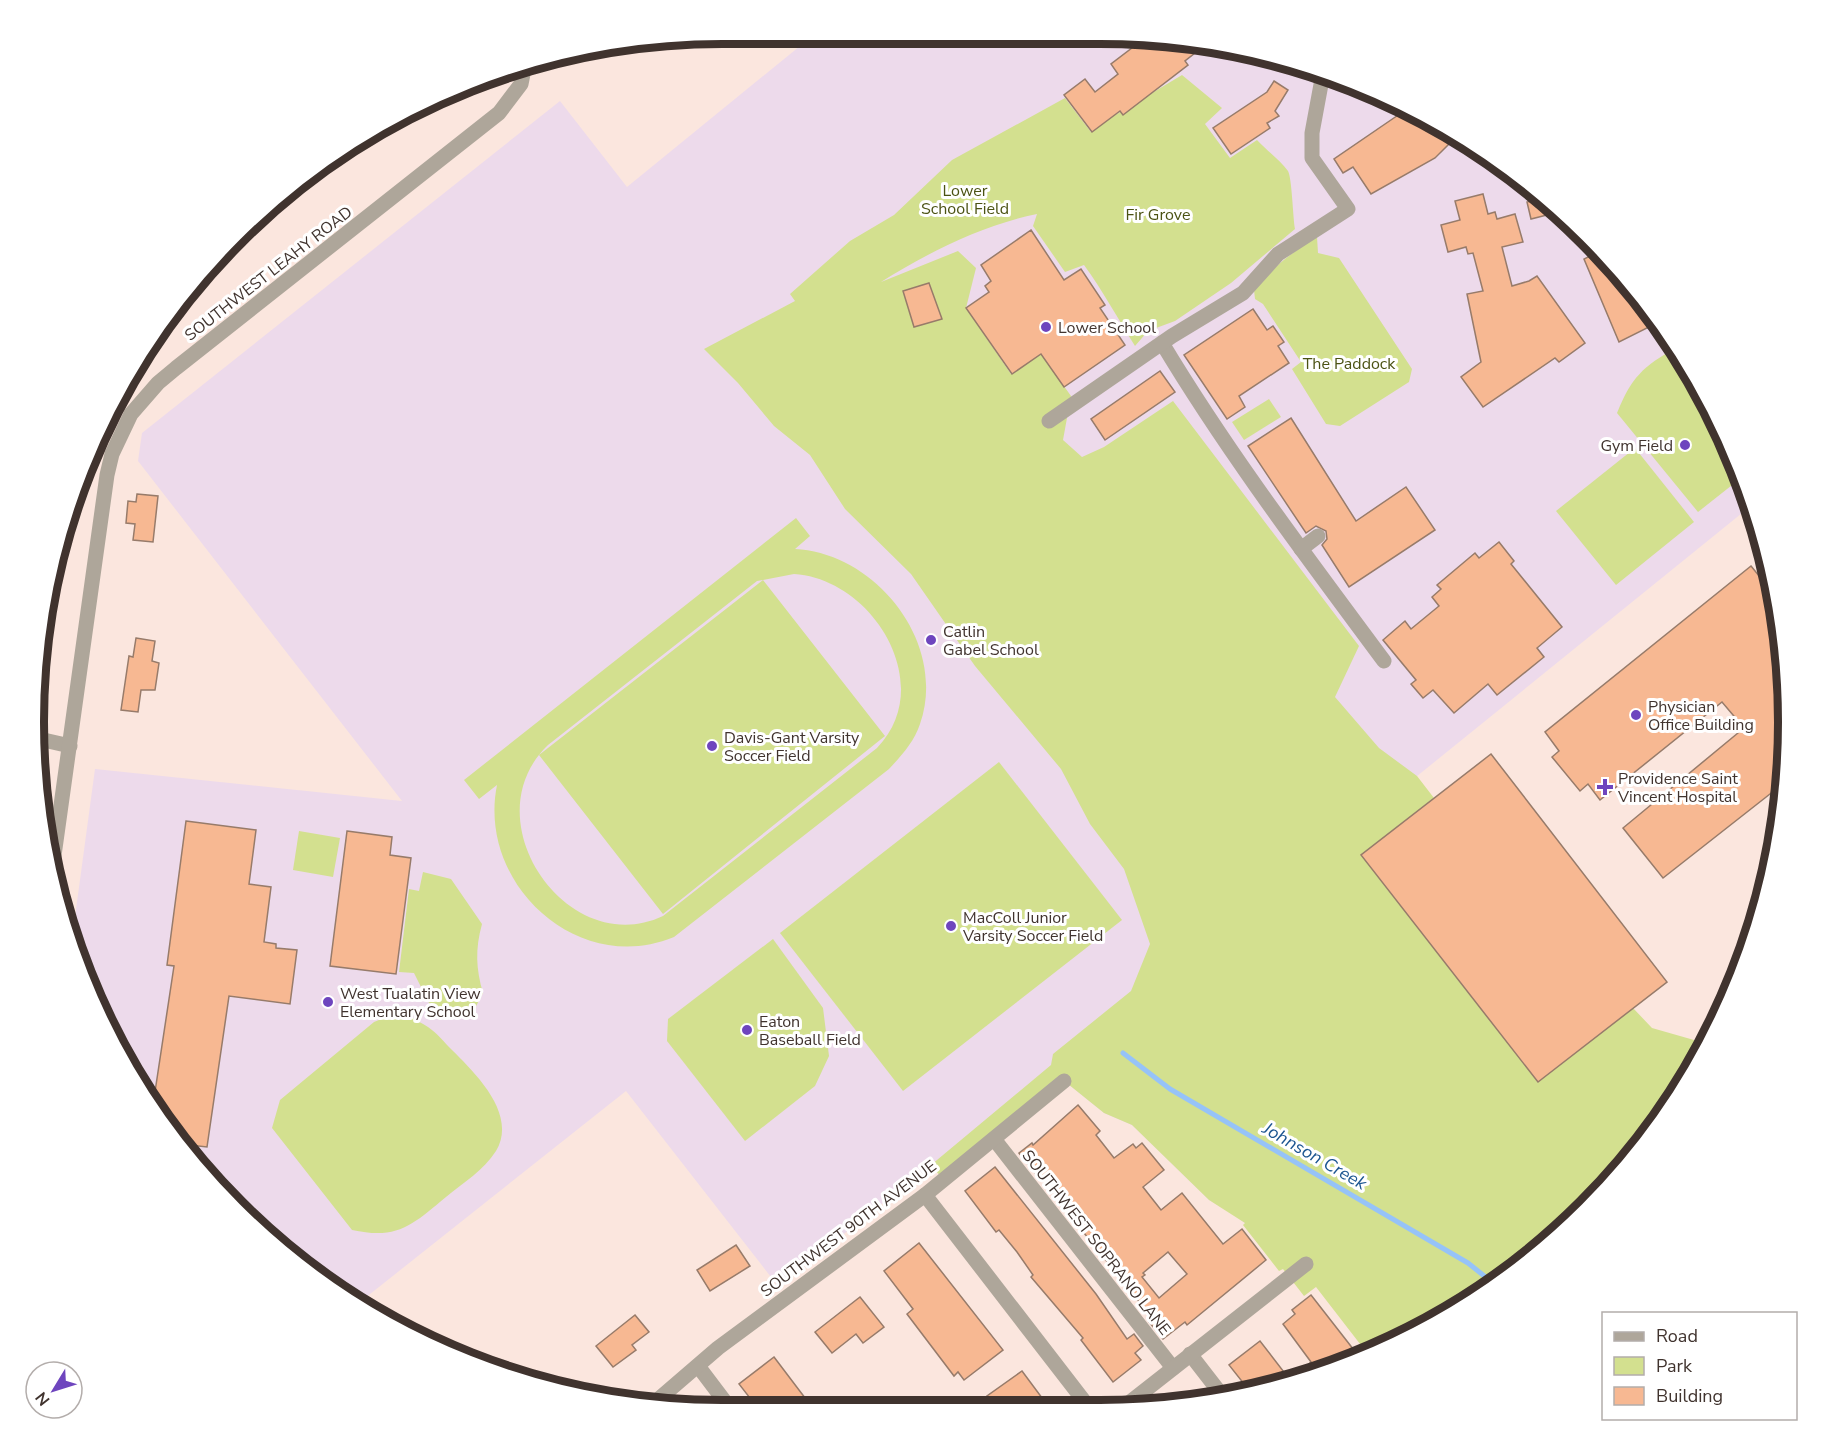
<svg xmlns="http://www.w3.org/2000/svg" width="1821" height="1444" font-family="'Nunito Sans',sans-serif">
<rect width="100%" height="100%" fill="#fbe6de"/>
<polygon fill="#eddaeb" points="816,33 1144,34 1321,70 1444,125 1553,204 1645,302 1696,378 1752,505 1212,942 1443,1319 1261,1236 1232,1213 1209,1200 1132,1125 1104,1113 1063,1080 931,1165 778,1286 626,1091 360,1302 303,1269 204,1176 125,1066 72,939 95,769 402,801 138,461 142,433 560,101 627,187"/>
<g fill="#d3e08f" fill-rule="evenodd">
<path d="M1182,75l40,33 -17,16 25,34 27,-18c9,10 23,20 31,31 4,7 5,47 7,58l-64,54 -56,38 -27,10 -13,15c-17,-27 -32,-55 -51,-81l-19,7 -32,-46 4,-12c-54,11 -110,39 -156,68l77,-31 18,17 -10,40 45,66 30,-20 30,42 -8,44 19,17 22,-10 69,-46 186,245 -24,51 44,51 38,28 17,22 -73,57 177,227 95,-74 19,20 42,12 8,10 -57,92 -92,98 -110,79 -76,34 -51,-66 -12,9 -21,-27 -4,2 -36,-46 2,-2 -36,-23 -77,-75 -28,-12 -41,-33 -122,97 -10,-12 120,-100 2,-11 78,-63 19,-47 -26,-75 -34,-45 -29,-55 -86,-103 -64,-92 -66,-65 -35,-54 -36,-29 -36,-43 -34,-34 91,-48 -5,-7 60,-53 44,-26 58,-55 113,-62 26,34 6,-14 20,-4z"/>
<path d="M1317,237l1,16 21,5 73,111 -3,13 -69,44 -14,-2 -34,-55 9,-7 -38,-58 -8,-5 -1,-9c19,-23 38,-38 63,-53z"/>
<path d="M1676,348l20,30 45,100 -43,34 -81,-99c14,-35 26,-47 59,-65z"/>
<polygon points="1269,399 1281,417 1244,440 1232,422"/>
<polygon points="1635,448 1694,522 1616,585 1556,511"/>
<path d="M796,518l14,18 -15,13c81,4 153,94 125,175 -6,18 -18,31 -31,45l-215,168c-96,40 -197,-53 -177,-152l-18,14 -15,-19zM794,574c79,5 144,111 83,174l-214,168c-95,45 -193,-96 -115,-171l209,-164 6,-1 -224,175 124,159 222,-178 -122,-156z"/>
<polygon points="999,762 1122,920 903,1091 780,933"/>
<polygon points="299,831 340,838 333,877 293,870"/>
<path d="M423,872l28,7 31,45c-7,25 -6,45 1,69l-8,15 -19,7 -20,2 -22,-44 -15,-1 10,-83 10,2z"/>
<polygon points="773,939 823,1008 829,1056 815,1086 745,1141 667,1041 668,1019"/>
<path d="M401,1011c9,6 19,11 27,16 9,6 16,15 24,23 23,23 66,64 44,101 -12,19 -33,32 -50,46 -34,28 -48,43 -94,33l-80,-102 8,-28 94,-78z"/>
</g>
<g fill="none" stroke-linecap="round" stroke-linejoin="round">
<polyline stroke="#96c3f8" stroke-width="5" points="1123,1053 1170,1089 1468,1263 1493,1283"/>
</g>
<g fill="#f7b892" stroke="#977b6a" stroke-width="1.5" fill-rule="evenodd">
<polygon points="1149,35 1204,46 1185,61 1188,65 1123,115 1120,111 1092,132 1064,95 1085,79 1095,92 1118,74 1111,64"/>
<polygon points="1274,81 1288,90 1275,111 1279,116 1267,123 1270,128 1231,154 1213,128 1267,92"/>
<polygon points="1407,109 1444,125 1458,135 1435,158 1371,194 1353,167 1343,173 1334,159"/>
<polygon points="1483,194 1488,214 1495,212 1497,219 1515,214 1523,242 1502,247 1512,286 1529,281 1537,276 1585,343 1559,362 1555,358 1483,407 1461,377 1481,362 1467,294 1483,291 1473,253 1468,254 1466,247 1448,252 1441,225 1460,220 1455,201"/>
<polygon points="1543,198 1547,215 1531,219 1527,202"/>
<polygon points="1031,230 1064,280 1081,269 1105,305 1100,308 1125,345 1064,387 1041,354 1012,374 966,308 989,292 985,286 991,281 981,265"/>
<polygon points="1598,252 1645,302 1657,323 1619,342 1584,259"/>
<polygon points="929,283 942,319 914,327 903,291"/>
<polygon points="1253,309 1267,330 1273,326 1284,342 1278,346 1289,363 1239,396 1245,407 1227,419 1184,355"/>
<polygon points="1160,371 1175,392 1105,440 1091,419"/>
<polygon points="1291,418 1356,521 1406,487 1435,530 1349,587 1322,545 1327,539 1326,531 1316,526 1306,533 1248,446"/>
<polygon points="137,494 158,496 153,542 133,540 135,524 126,523 128,501 136,502"/>
<polygon points="1499,542 1514,561 1511,564 1562,627 1537,648 1544,657 1497,695 1488,684 1454,713 1433,690 1423,698 1411,684 1416,680 1383,640 1405,621 1411,629 1439,606 1432,597 1441,589 1437,585 1475,553 1479,558"/>
<polygon points="1751,566 1773,593 1782,632 1786,766 1779,773 1784,783 1663,878 1623,828 1744,728 1722,702 1600,800 1588,784 1580,791 1552,757 1559,751 1545,732"/>
<polygon points="136,638 155,641 152,661 159,663 155,690 141,690 138,712 121,710 129,656 133,657"/>
<polygon points="1491,754 1667,982 1538,1082 1361,855"/>
<polygon points="186,821 256,830 249,884 271,887 264,942 276,944 276,948 297,950 290,1004 229,996 207,1147 181,1144 153,1105 174,966 167,965"/>
<polygon points="347,831 392,837 390,855 411,858 396,974 330,966"/>
<path d="M1078,1105l22,26 -4,4 18,23 19,-14 3,4 6,-5 22,27 -21,17 18,23 21,-17 41,51 19,-15 24,31 -79,65 -2,-3 -22,17 -14,-17 4,-3 -85,-106 3,-2 -8,-11 -18,-23 -4,3 -22,-27 13,-10 1,2zM1168,1252l19,22 -28,24 -17,-21 3,-2 -2,-2z"/>
<polygon points="995,1167 1096,1294 1127,1339 1134,1334 1143,1346 1135,1353 1141,1360 1113,1382 1081,1340 1083,1338 1031,1277 1033,1275 1017,1252 999,1230 996,1232 965,1191"/>
<polygon points="919,1243 1003,1350 964,1380 958,1372 954,1376 907,1314 913,1309 884,1271"/>
<polygon points="736,1245 750,1266 710,1291 697,1270"/>
<polygon points="1311,1295 1357,1354 1346,1363 1320,1375 1248,1389 1229,1365 1260,1341 1290,1380 1311,1362 1283,1324 1295,1314 1292,1310"/>
<polygon points="860,1297 884,1327 863,1343 856,1334 832,1353 815,1332"/>
<polygon points="635,1315 649,1332 632,1345 636,1350 613,1367 596,1346"/>
<polygon points="774,1357 799,1390 815,1411 760,1411 739,1384"/>
<polygon points="1022,1371 1051,1410 997,1410 987,1396"/>
</g>
<g fill="none" stroke-linecap="round" stroke-linejoin="round">
<g stroke="#aea69a" stroke-width="15">
<path d="M1162,343c66,110 145,214 222,318"/>
<polyline points="1049,421 1172,336 1243,293 1278,254 1348,209 1312,158 1312,133 1322,79 1326,72"/>
<polyline points="1301,549 1318,536"/>
</g>
<g stroke="#aea69a" stroke-width="15">
<polyline points="35,738 70,746"/>
<polyline points="994,1139 1173,1368"/>
<polyline points="925,1195 1091,1410"/>
<polyline points="1190,1354 1221,1394"/>
<polyline points="698,1366 732,1411"/>
<polyline points="653,1404 718,1348 925,1195 1064,1081"/>
<polyline points="1120,1410 1306,1264"/>
</g>
<polyline stroke="#aea69a" stroke-width="15" points="52,870 107,475 112,454 131,414 158,383 176,368 499,113 521,84 525,64"/>
</g>
<g fill="#6e45be" stroke="#fff" stroke-width="2">
<circle cx="1046" cy="327" r="6"/>
<circle cx="1685" cy="445" r="6"/>
<circle cx="931" cy="640" r="6"/>
<circle cx="1636" cy="715" r="6"/>
<circle cx="712" cy="746" r="6"/>
<path d="M1602 778h6v6h6v6h-6v6h-6v-6h-6v-6h6z"/>
<circle cx="951" cy="926" r="6"/>
<circle cx="328" cy="1002" r="6"/>
<circle cx="747" cy="1030" r="6"/>
</g>
<g text-anchor="middle" stroke-width="6" stroke-linejoin="round" paint-order="stroke">
<g font-size="16" fill="#4b5213" stroke="#fff">
<text x="965" y="196">Lower<tspan x="965" dy="18">School Field</tspan></text>
<text x="1158" y="220">Fir Grove</text>
<text x="1349" y="369">The Paddock</text>
</g>
<g font-size="16" fill="#40332e" stroke="#fff">
<text transform="translate(268 273) rotate(-38)" y="6">SOUTHWEST LEAHY ROAD</text>
<text transform="translate(848 1228) rotate(-37)" y="6">SOUTHWEST 90TH AVENUE</text>
<text transform="translate(1097 1242) rotate(52)" y="6">SOUTHWEST SOPRANO LANE</text>
</g>
<g font-size="16" fill="#40332e" stroke="#fff" text-anchor="start">
<text x="1058" y="333">Lower School</text>
<text x="1673" y="451" text-anchor="end">Gym Field</text>
<text x="943" y="637">Catlin<tspan x="943" dy="18">Gabel School</tspan></text>
<text x="1648" y="712">Physician<tspan x="1648" dy="18">Office Building</tspan></text>
<text x="724" y="743">Davis-Gant Varsity<tspan x="724" dy="18">Soccer Field</tspan></text>
<text x="1618" y="784">Providence Saint<tspan x="1618" dy="18">Vincent Hospital</tspan></text>
<text x="963" y="923">MacColl Junior<tspan x="963" dy="18">Varsity Soccer Field</tspan></text>
<text x="340" y="999">West Tualatin View<tspan x="340" dy="18">Elementary School</tspan></text>
<text x="759" y="1027">Eaton<tspan x="759" dy="18">Baseball Field</tspan></text>
</g>
<g font-size="18" font-style="italic" fill="#1d5691" stroke="#fff">
<text transform="translate(1315 1156) rotate(30)" y="6">Johnson Creek</text>
</g>
</g>
<path d="M0 0H1821V1444H0ZM722 44H1100A678 678 0 0 1 1778 722V722A678 678 0 0 1 1100 1400H722A678 678 0 0 1 44 722V722A678 678 0 0 1 722 44Z" fill="#fff" fill-rule="evenodd"/>
<path fill="none" stroke="#40332e" stroke-width="8" d="M722 44H1100A678 678 0 0 1 1778 722V722A678 678 0 0 1 1100 1400H722A678 678 0 0 1 44 722V722A678 678 0 0 1 722 44Z"/>
<rect x="1602" y="1312" width="195" height="108" fill="#ffffff" stroke="#b3adab" stroke-width="1.5"/>
<rect x="1614" y="1332" width="30" height="9" fill="#aea69a" stroke="#b3adab" stroke-width="1.5"/>
<text x="1656" y="1342" font-size="18" fill="#40332e">Road</text>
<rect x="1614" y="1357" width="30" height="18" fill="#d3e08f" stroke="#b3adab" stroke-width="1.5"/>
<text x="1656" y="1372" font-size="18" fill="#40332e">Park</text>
<rect x="1614" y="1387" width="30" height="18" fill="#f7b892" stroke="#b3adab" stroke-width="1.5"/>
<text x="1656" y="1402" font-size="18" fill="#40332e">Building</text>
<g transform="translate(54 1390) rotate(232)"><circle r="28" fill="#ffffff" stroke="#b3adab" stroke-width="1.5"/>
<path d="M0-4.5L10 22L0 15L-10 22Z" fill="#6e45be"/>
<text y="-9" font-size="16" font-weight="bold" text-anchor="middle" fill="#40332e">N</text>
</g>
</svg>
